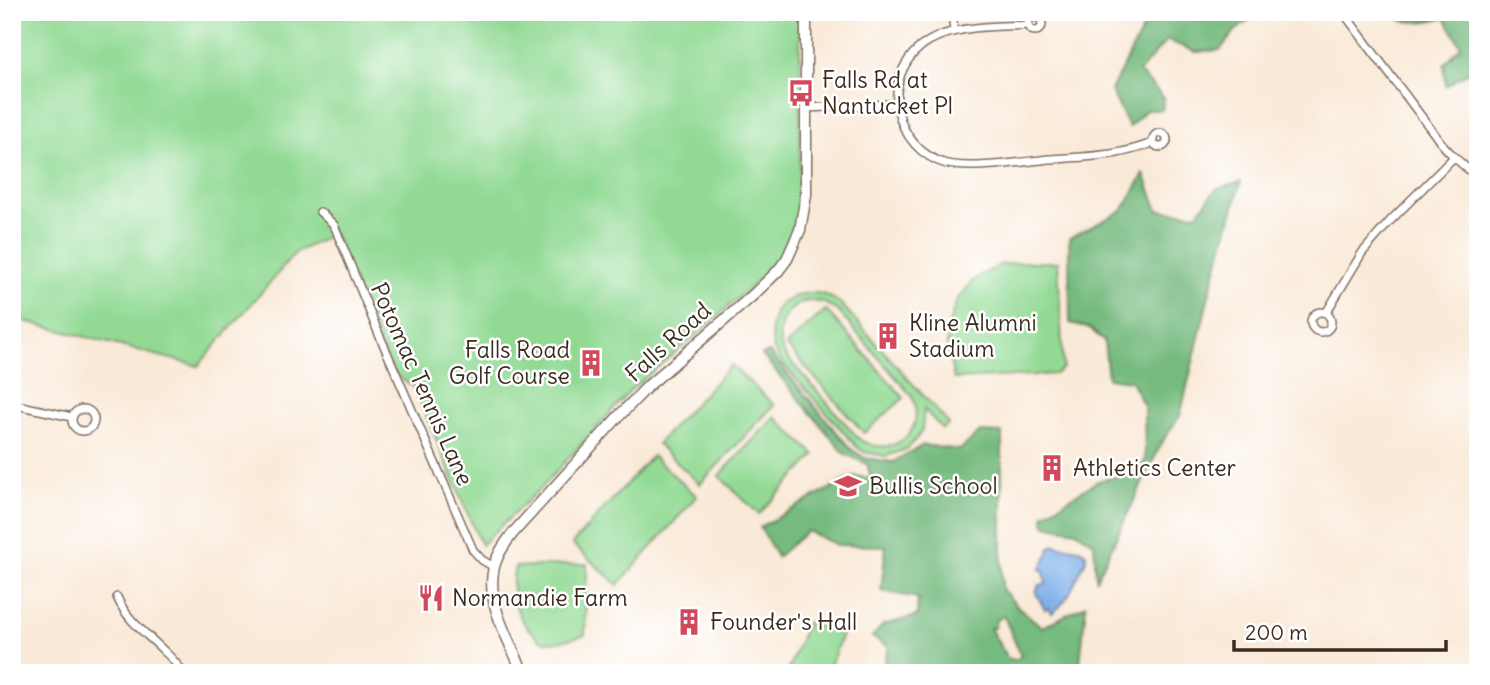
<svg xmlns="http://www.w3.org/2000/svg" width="1490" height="685" font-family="Delius,sans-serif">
<rect width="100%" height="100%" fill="#fff"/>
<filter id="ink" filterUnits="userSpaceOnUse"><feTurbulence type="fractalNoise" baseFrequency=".0143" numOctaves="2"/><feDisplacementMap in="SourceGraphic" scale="14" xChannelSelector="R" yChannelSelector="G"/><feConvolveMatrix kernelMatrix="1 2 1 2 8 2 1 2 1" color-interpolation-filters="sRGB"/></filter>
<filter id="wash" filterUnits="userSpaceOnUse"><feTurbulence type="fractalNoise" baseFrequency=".00686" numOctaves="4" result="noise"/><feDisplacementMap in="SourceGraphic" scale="28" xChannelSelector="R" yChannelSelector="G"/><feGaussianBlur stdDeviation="1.57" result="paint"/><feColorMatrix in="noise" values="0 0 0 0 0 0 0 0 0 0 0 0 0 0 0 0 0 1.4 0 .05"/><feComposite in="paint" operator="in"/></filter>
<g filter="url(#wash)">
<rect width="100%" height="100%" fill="#f9e9d7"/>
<g fill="#92da94" stroke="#668259" stroke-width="2" fill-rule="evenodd">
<polygon points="12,12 800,12 800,191 797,225 778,262 709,324 631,390 542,487 481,545 414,387 393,374 334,234 296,252 198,366 12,318"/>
<polygon points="1025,262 1058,262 1063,368 1056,374 954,379 947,345 949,324 957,300 973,280 1000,265"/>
<path d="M806,293c14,-1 23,2 35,11l108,120 -7,5 -18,-20 -2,21 -5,8 -10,11 -21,7 -22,-4 -7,-5 -75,-84 -9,-15 -2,-19 2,-9 3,-10 6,-7 14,-7zM807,301l16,1 16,10 73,84c16,37 -21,64 -53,43l-73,-83c-14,-22 -4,-48 21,-55z"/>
<polygon points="826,310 904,398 864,433 786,345"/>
<polygon points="731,365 774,405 700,484 657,444"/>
<polygon points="775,417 815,455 759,514 719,476"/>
<polygon points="652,456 697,496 618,585 572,544"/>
<path d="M587,564l-2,71c-12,3 -32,10 -44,5 -3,-1 -5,-5 -8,-7 -18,-15 -24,-43 -18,-66z"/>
<polygon points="807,622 842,634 827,673 787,673"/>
</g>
<g fill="#75ba7e" stroke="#58724e" stroke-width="2" fill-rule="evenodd">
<polygon points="1138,12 1170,12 1200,21 1222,15 1227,12 1260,12 1235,31 1220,50 1196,52 1167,40 1139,72 1164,98 1162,110 1146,110 1129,127 1111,90 1145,25"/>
<polygon points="1403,12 1478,12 1478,72 1470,71 1446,86 1444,65 1461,46 1445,18 1421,22 1402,21"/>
<polygon points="1144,174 1158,210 1197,214 1216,189 1241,182 1210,291 1180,416 1162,442 1096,580 1094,543 1076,531 1045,525 1043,515 1098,481 1137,471 1145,461 1144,406 1131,381 1108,378 1104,341 1089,328 1070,323 1069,238 1122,211"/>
<path d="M769,352l82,97 14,9 28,4 30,-17 37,5 20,-18 22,1v156l14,16 26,22 44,-22 -7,68h-199l9,-26 -17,-10 11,-12 34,-9 1,-18 -37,-7 5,-45 -49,-1 -30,-14 -30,26 -17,-30 93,-51 18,2 -4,-14 -22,-10 -83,-99zM1004,616l17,40 -6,4 -8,-2 -17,-30h4l2,-8z"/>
</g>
<path fill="#7dafe9" stroke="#5c6c84" stroke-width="2" d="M1054,545l26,4 6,4v7c-9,17 -17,42 -34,53l-3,-5 -4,2 -9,-17 3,-8 7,-1 -2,-13 -4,-2 9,-16v-5z"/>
</g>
<g filter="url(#ink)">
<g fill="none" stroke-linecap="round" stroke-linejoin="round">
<defs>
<g id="minor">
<polyline points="952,12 954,31"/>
<polyline points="1343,12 1442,144 1454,157 1478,178"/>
<circle cx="1035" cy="24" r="7"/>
<path d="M1028,25c-31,2 -72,0 -99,16 -48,28 -40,98 9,120 24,11 83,1 111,-2 22,-1 46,-2 68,-6 13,-2 24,-6 36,-10"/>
<polyline points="806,108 896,104"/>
<circle cx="1160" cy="140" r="7"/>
<polyline points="320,212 334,225 378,332 473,550 482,560 494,567"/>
<circle cx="1321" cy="322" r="10"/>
<polyline points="1326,313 1362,253 1391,220 1454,157"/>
<polyline points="12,404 72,417"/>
<circle cx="83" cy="420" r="11"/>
<path d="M117,597c10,24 30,37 48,55 7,6 13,14 19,21"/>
</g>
<path id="primary" d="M523,673c-13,-32 -38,-70 -29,-106 3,-13 11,-24 19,-34l105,-116 31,-32 103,-89 26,-25 9,-12 13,-29 6,-35v-183"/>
</defs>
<use href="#minor" stroke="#7e6d5f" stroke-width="10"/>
<use href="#primary" stroke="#7e6d5f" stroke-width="13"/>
<use href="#minor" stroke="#fff" stroke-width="7"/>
<use href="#primary" stroke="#fff" stroke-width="10"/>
</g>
</g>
<defs>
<symbol id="bus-bare" viewBox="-9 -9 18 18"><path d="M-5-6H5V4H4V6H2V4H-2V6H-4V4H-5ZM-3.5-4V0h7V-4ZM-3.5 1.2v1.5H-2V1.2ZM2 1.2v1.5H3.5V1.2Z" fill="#d1495b" stroke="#fff" stroke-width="2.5" paint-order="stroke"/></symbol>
<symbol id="building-bare" viewBox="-9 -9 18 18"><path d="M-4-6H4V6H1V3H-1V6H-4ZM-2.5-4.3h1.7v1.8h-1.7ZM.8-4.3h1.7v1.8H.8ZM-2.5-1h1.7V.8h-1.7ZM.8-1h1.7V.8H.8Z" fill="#d1495b" stroke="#fff" stroke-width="2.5" paint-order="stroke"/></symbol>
<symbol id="school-bare" viewBox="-9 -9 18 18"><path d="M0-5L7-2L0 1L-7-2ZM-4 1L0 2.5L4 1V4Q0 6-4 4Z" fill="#d1495b" stroke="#fff" stroke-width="2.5" paint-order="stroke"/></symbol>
<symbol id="restaurant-bare" viewBox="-9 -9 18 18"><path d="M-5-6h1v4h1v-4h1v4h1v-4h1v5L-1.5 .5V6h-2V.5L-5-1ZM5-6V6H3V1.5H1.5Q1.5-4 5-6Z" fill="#d1495b" stroke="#fff" stroke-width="2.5" paint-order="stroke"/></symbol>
</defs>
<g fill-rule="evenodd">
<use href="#bus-bare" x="782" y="74" width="38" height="38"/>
<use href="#building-bare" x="869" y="317" width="38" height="38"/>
<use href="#building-bare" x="572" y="344" width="38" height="38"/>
<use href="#building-bare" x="1033" y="449" width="38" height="38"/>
<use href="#school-bare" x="829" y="467" width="38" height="38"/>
<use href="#restaurant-bare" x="412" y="579" width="38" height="38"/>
<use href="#building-bare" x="670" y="603" width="38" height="38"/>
</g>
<g text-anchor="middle" stroke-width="5" stroke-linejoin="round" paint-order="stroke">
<g font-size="23" fill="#3b2a1e" stroke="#fff" text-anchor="start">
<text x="822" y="88">Falls Rd at<tspan x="822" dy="26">Nantucket Pl</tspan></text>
<text x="909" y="331">Kline Alumni<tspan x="909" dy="26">Stadium</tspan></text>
<text x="570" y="358" text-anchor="end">Falls Road<tspan x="570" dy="26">Golf Course</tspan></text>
<text x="1073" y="476">Athletics Center</text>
<text x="869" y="494">Bullis School</text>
<text x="452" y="606">Normandie Farm</text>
<text x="710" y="630">Founder's Hall</text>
</g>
<g font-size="23" fill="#3b2a1e" stroke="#fff">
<text transform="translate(668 342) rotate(-42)" y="8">Falls Road</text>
<text transform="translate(422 384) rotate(66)" y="8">Potomac Tennis Lane</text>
</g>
</g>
<rect width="1490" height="685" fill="none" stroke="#fff" stroke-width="42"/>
<path d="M1234 640v10h212v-10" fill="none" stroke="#3b2a1e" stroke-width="3.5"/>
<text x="1245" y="640" font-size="21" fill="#3b2a1e" stroke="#ffffff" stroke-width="5" paint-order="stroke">200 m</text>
</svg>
